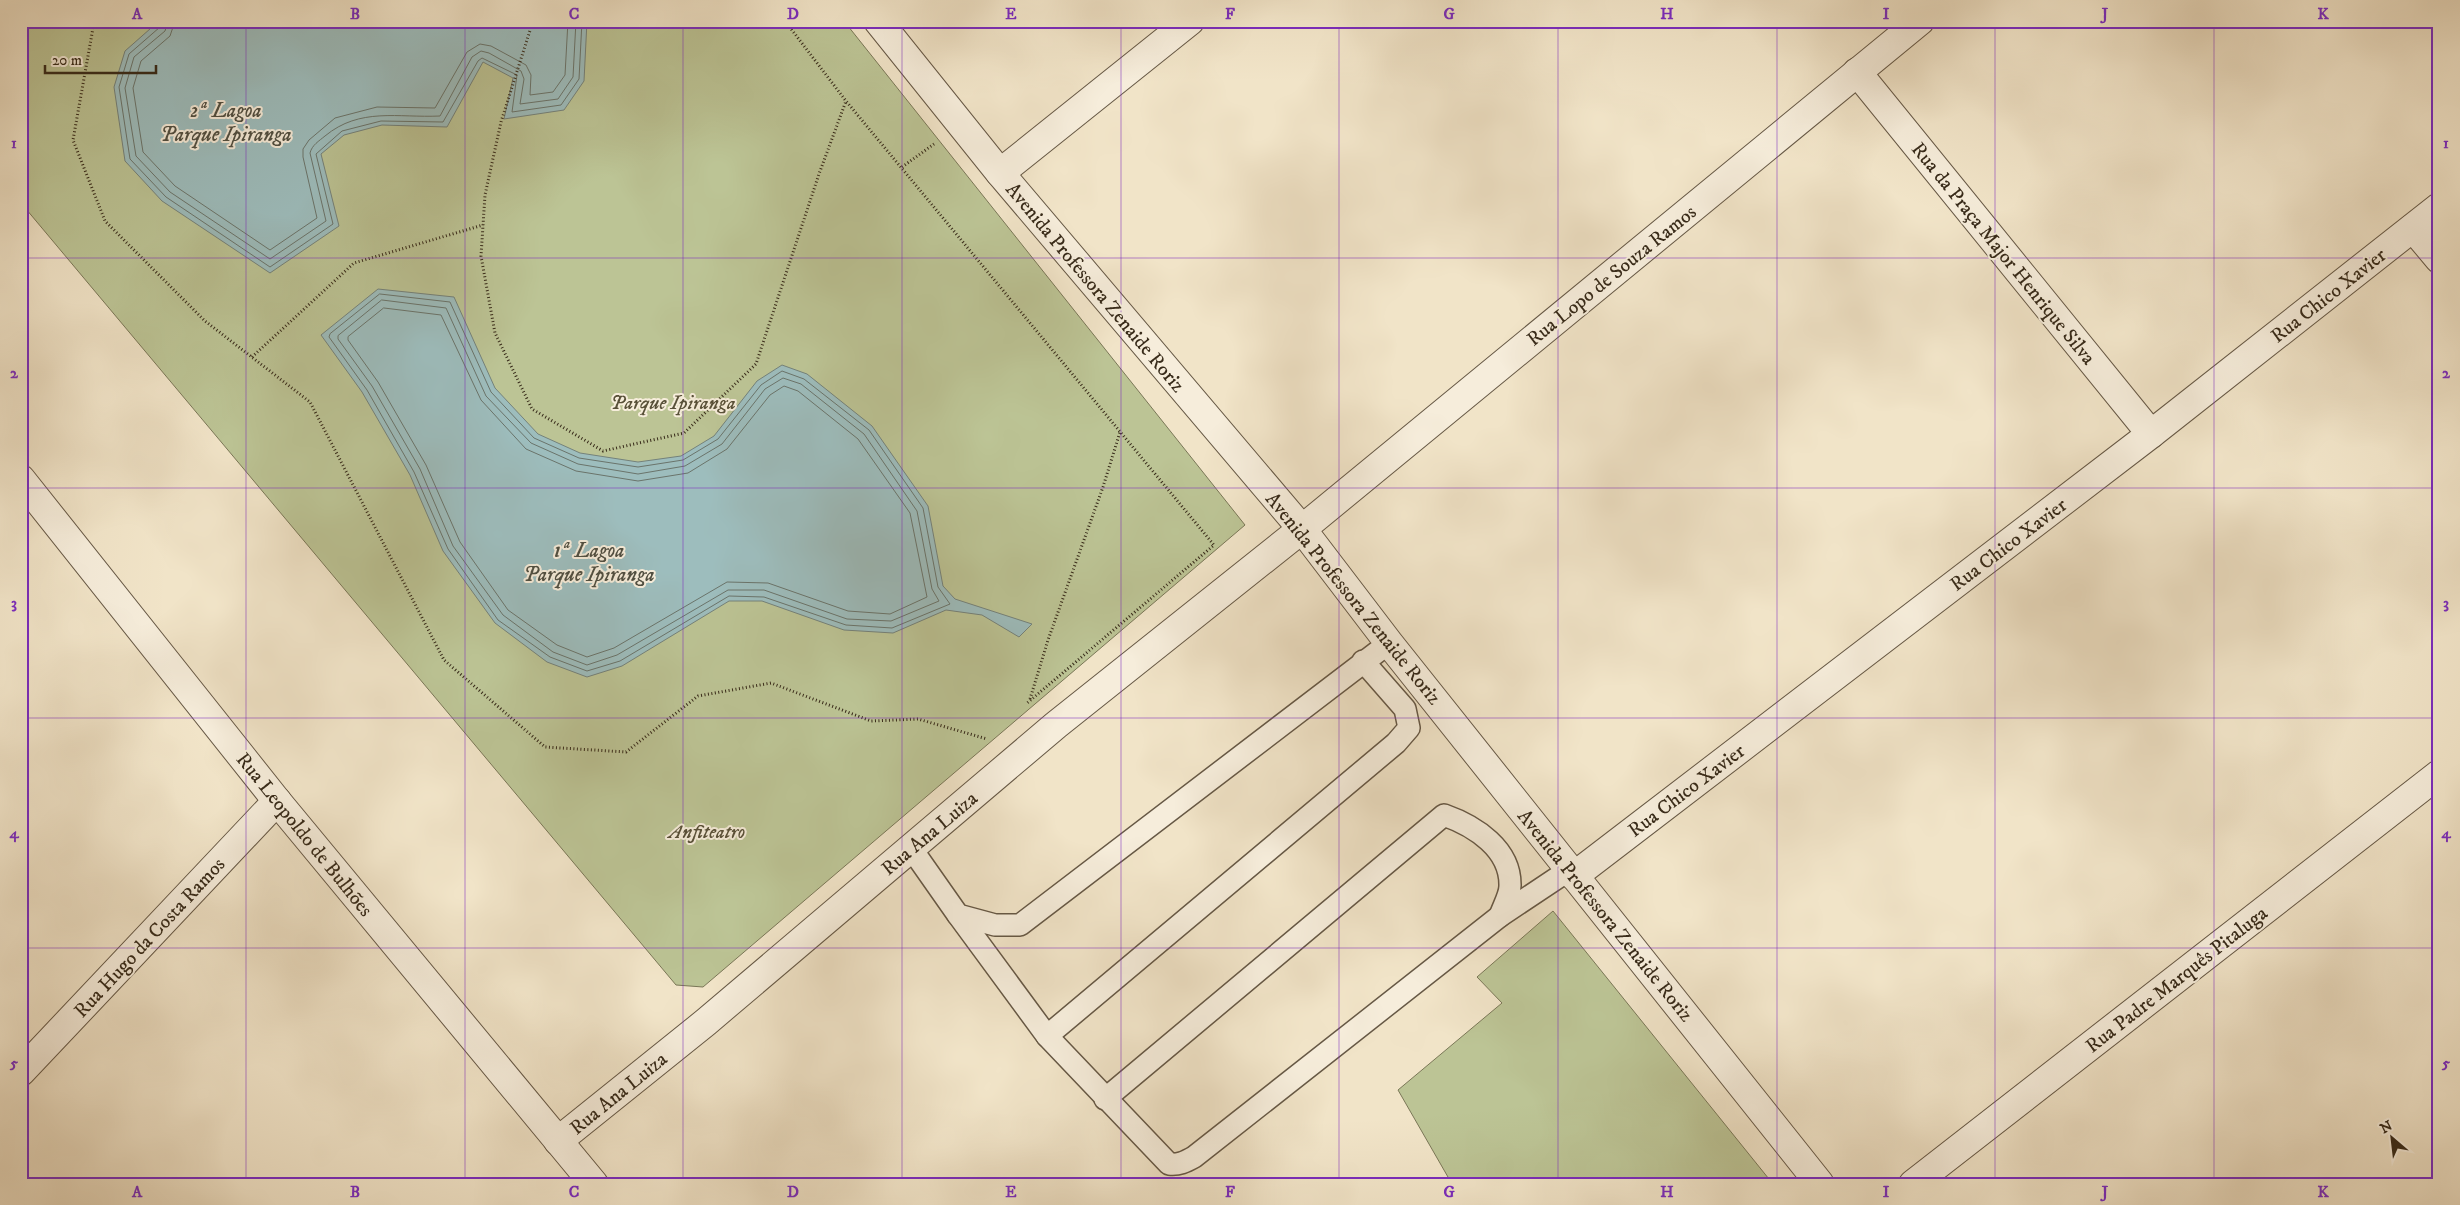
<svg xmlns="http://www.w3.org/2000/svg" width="2460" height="1205" font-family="'IM FELL DW Pica',serif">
<rect width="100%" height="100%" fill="#f1e4c8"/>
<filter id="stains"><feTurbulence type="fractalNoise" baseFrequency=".004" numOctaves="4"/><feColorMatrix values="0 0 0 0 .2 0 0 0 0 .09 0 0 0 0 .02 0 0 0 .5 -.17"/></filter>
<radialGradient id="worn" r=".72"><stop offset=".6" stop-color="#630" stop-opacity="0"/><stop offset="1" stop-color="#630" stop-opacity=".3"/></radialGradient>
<g fill="#bcc495" stroke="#7a7757">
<polygon points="21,21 844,21 1245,525 703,987 676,985 21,203"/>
<polygon points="1553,911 1773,1184 1452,1184 1398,1090 1502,1003 1477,977"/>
</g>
<g fill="#9dbdbd" stroke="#74827b">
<polygon points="159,21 587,21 584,81 564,110 504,119 513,78 483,62 447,127 382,125 344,135 321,154 339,226 270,273 162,201 125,161 114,87 125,51"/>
<polygon points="378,289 454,297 495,388 538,434 580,453 638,462 681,456 714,436 757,381 782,365 807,374 872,426 928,506 943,586 955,599 1032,624 1019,637 982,615 946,610 893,633 844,630 762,601 729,601 622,666 587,677 547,662 495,623 443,551 410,475 362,392 321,335"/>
</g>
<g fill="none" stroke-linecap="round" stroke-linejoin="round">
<g stroke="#6a746b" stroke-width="1">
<polyline points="161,21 160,27 129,54 119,87 130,159 166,197 270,267 333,224 316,154 342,131 381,121 443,122 478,61 482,58 517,75 512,112 561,105 579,79 582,21"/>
<path d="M168,21l-3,10 -31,26 -9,31 11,68 34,36 100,67 56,-38 -16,-68c2,-8 9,-12 15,-17 35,-29 73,-18 115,-20l32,-59 9,-6 8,2 32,18 3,8 -4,25 38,-5 15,-22 3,-56"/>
<polyline points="175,21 170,36 141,61 133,88 143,152 175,186 270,250 317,218 303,157 303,149 309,140 335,118 377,107 435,108 467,52 480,44 491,46 526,65 531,75 530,95 553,92 565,75 568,21"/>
<polygon points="380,294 450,302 491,392 534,438 579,458 638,467 683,460 718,439 761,385 782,371 804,379 869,430 923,508 938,587 950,604 892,628 846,625 764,597 729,596 620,661 587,671 550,657 498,620 448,549 414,472 367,390 329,337 330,334"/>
<polygon points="382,300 446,308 486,396 531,443 578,464 638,474 685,466 722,444 765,389 783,378 801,384 864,434 917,511 932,589 939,601 891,621 847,619 764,590 728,590 617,655 587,665 553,652 503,615 453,546 420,469 372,386 338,339 338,336"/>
<polygon points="384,308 441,315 481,400 526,449 576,471 638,481 688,473 727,449 770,395 784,386 798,391 858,439 910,513 927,597 890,614 848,611 768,583 727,582 614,648 587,657 557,645 508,610 460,542 426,465 378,382 348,340 348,337"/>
</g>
<defs>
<g id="lane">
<polyline points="911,848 958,915 995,925 1020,925 1389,643"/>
<path d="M958,915l89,121 122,128c10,1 16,-2 25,-7l306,-241 69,-46"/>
<polyline points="1047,1036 1396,743 1409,728 1405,709 1363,661"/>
<path d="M1105,1099l339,-284c31,11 67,34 66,71 0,9 -7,21 -10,30"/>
</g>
<g id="street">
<polyline points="878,21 1000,173 1302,529 1389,643 1820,1184"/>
<polyline points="1857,72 2151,434"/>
<polyline points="1000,173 1190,21"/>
<polyline points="2413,228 2439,259"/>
<polyline points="21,479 277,801 594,1184"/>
<polyline points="1574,876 2151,434 2439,207"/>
<polyline points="21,1072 277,801"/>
<polyline points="558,1141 706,1022 1056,725 1302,529 1920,21"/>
<polyline points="1913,1184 2439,774"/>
</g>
</defs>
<use href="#lane" stroke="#665845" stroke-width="24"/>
<use href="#street" stroke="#665845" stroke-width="30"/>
<g stroke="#372a19" stroke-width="3" stroke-dasharray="1 2.5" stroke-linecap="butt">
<polyline points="101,21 93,28 73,140 105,221 205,321 310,402 444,660 545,747 626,752 698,696 771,683 871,721 918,719 987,739"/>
<polyline points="533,21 501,122 485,195 481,256 495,333 532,409 603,451 684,433 756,364 819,174 846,101"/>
<polyline points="785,21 846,101 1214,545 1026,704"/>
<polyline points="902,167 934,144"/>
<polyline points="252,357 354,263 483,225"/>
<polyline points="1030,699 1048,640 1103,487 1120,432"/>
</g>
<use href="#lane" stroke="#f6eddb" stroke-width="21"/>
<use href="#street" stroke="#f6eddb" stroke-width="28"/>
</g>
<path fill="none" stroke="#7b2cbf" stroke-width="1" stroke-opacity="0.55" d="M246,21v1163M465,21v1163M683,21v1163M902,21v1163M1121,21v1163M1339,21v1163M1558,21v1163M1777,21v1163M1995,21v1163M2214,21v1163M21,258h2418M21,488h2418M21,718h2418M21,948h2418"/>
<g text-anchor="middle" stroke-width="4" stroke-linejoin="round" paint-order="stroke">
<g font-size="20" fill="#372a19" stroke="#f6eddb">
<text transform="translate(2004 253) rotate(51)" y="7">Rua da Praça Major Henrique Silva</text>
<text transform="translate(1611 275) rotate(-39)" y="7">Rua Lopo de Souza Ramos</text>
<text transform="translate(1096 287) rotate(50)" y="7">Avenida Professora Zenaide Roriz</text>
<text transform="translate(2328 295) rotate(-38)" y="7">Rua Chico Xavier</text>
<text transform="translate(2008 544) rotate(-37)" y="7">Rua Chico Xavier</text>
<text transform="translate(1354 598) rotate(51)" y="7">Avenida Professora Zenaide Roriz</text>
<text transform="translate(1686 790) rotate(-37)" y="7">Rua Chico Xavier</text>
<text transform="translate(929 833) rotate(-40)" y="7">Rua Ana Luiza</text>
<text transform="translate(305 834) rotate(51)" y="7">Rua Leopoldo de Bulhões</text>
<text transform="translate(1606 915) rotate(51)" y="7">Avenida Professora Zenaide Roriz</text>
<text transform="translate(149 937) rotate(-47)" y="7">Rua Hugo da Costa Ramos</text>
<text transform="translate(2176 979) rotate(-38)" y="7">Rua Padre Marquês Pitaluga</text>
<text transform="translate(618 1093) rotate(-39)" y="7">Rua Ana Luiza</text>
</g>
<g font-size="20" font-style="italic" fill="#585038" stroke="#f6eddb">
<text x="673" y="409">Parque Ipiranga</text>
<text x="707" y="838">Anfiteatro</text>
</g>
<g font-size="21" font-style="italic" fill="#504f42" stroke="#f6eddb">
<text x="226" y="117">2ª Lagoa<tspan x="226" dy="24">Parque Ipiranga</tspan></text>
<text x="589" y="557">1ª Lagoa<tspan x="589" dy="24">Parque Ipiranga</tspan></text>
</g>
</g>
<rect width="2460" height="1205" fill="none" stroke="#f1e4c8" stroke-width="55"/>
<g transform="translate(2392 1138) rotate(332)" stroke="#f6eddb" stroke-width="4" paint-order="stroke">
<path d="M0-4L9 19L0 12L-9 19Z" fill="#372a19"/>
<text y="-8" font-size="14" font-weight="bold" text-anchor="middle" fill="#372a19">N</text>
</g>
<path d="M45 65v8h111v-8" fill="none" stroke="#372a19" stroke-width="2.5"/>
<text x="52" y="65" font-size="15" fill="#372a19" stroke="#f6eddb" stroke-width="4" paint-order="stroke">20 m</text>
<rect x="28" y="28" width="2404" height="1150" fill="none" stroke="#7b2cbf" stroke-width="2"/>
<g font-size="16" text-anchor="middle" font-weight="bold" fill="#7b2cbf">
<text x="137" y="19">A</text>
<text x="355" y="19">B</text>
<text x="574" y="19">C</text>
<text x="793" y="19">D</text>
<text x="1011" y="19">E</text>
<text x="1230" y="19">F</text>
<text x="1449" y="19">G</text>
<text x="1667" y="19">H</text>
<text x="1886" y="19">I</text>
<text x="2105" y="19">J</text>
<text x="2323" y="19">K</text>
<text x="14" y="148">1</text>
<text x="2446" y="148">1</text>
<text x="14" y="378">2</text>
<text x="2446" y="378">2</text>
<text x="14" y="608">3</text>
<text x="2446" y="608">3</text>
<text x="14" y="838">4</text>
<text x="2446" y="838">4</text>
<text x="14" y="1068">5</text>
<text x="2446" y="1068">5</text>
<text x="137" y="1197">A</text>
<text x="355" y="1197">B</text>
<text x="574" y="1197">C</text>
<text x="793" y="1197">D</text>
<text x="1011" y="1197">E</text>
<text x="1230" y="1197">F</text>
<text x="1449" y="1197">G</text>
<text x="1667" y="1197">H</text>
<text x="1886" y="1197">I</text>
<text x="2105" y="1197">J</text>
<text x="2323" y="1197">K</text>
</g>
<rect width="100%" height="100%" filter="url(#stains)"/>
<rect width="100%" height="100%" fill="url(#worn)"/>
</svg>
